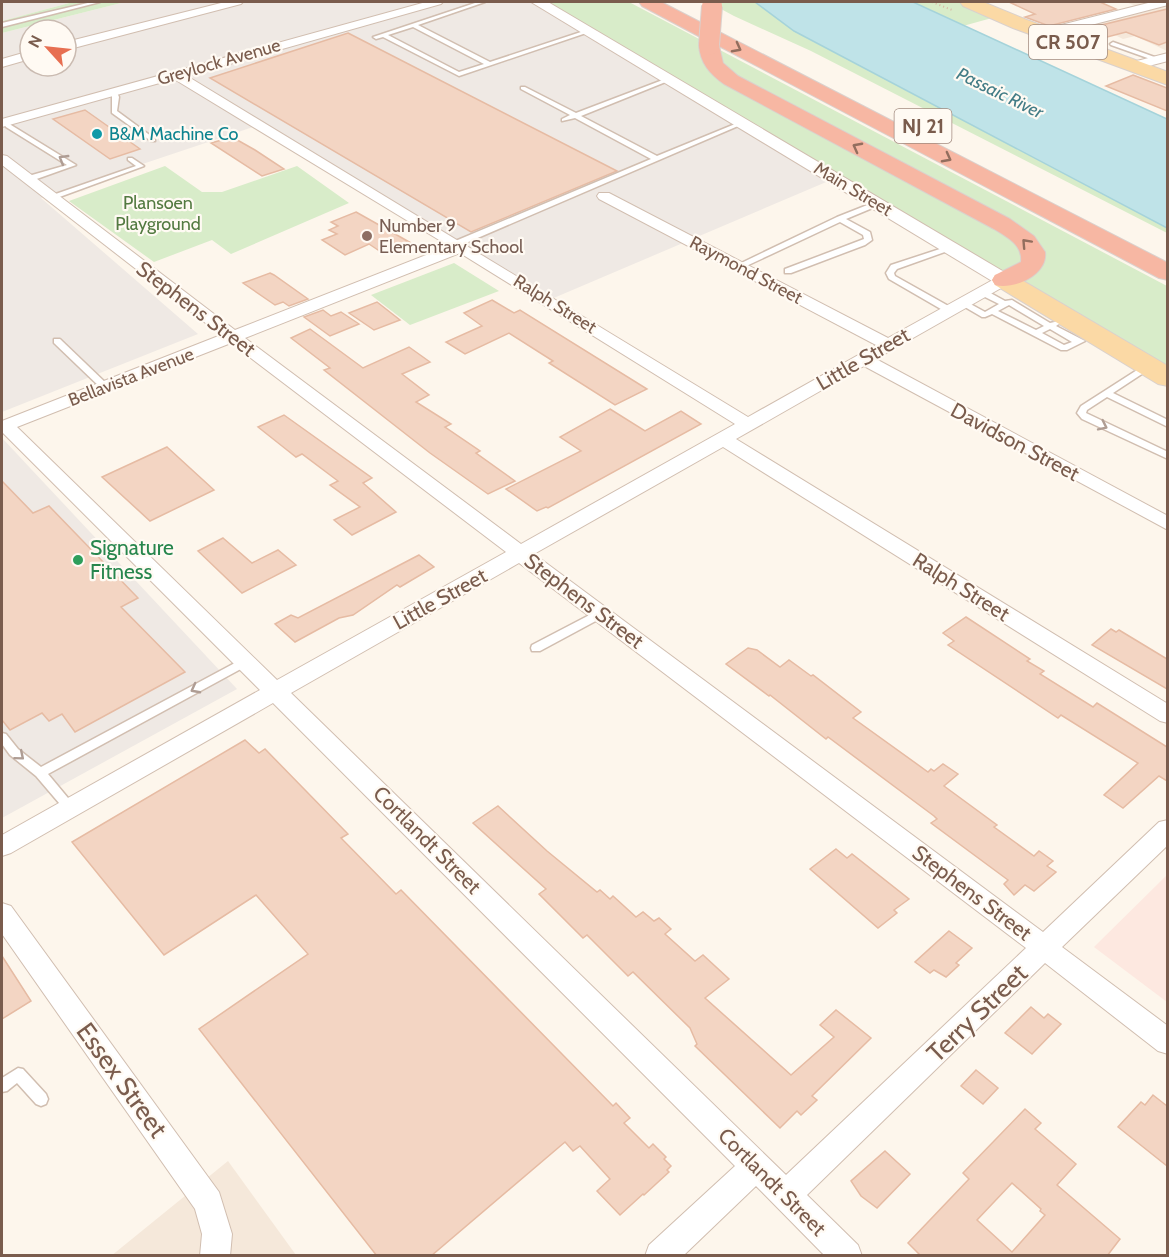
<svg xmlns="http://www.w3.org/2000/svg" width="1169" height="1257" font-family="Cabin,sans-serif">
<rect width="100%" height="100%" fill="#fdf6ec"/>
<g fill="#f5e8da">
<polygon points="1126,2 1167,2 1167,51 1135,36 1123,39 1087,21 1138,7"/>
<polygon points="228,1161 296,1255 111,1256"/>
</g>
<polygon fill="#fde8e0" points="1167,875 1167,1002 1094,947"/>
<g fill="#efe9e4" fill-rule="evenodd">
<polygon points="2,2 73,2 2,21"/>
<path d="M125,2h420l293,175 -289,123 -290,-175 -218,73 157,136 -196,78v-379zM30,30h36v36h-36z"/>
<polygon points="2,438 237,689 2,818"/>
</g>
<g fill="#d8ecc9">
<polygon points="73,2 125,2 2,33 2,21"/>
<polygon points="545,2 629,2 1167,286 1167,374"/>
<polygon points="708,2 755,2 794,31 1167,228 1167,233 811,51 734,16"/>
<polygon points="913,2 969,2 999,16 963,26"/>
<polygon points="165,166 202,192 222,192 297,166 349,203 231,254 212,240 154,262 69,201"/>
<polygon points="454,263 499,291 410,325 371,295"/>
</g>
<polygon fill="#bfe3e8" stroke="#a5d3da" stroke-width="1.5" points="755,2 913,2 1167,119 1167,228 794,31"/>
<g fill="#f3d5c3" stroke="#e6bba3" stroke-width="1.5" fill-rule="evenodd">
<polygon points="1009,2 1100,2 1116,9 1049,26 1025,17 1035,14"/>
<polygon points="1167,9 1167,42 1159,45 1126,32 1092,41 1069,33"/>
<polygon points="348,33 617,171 471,232 210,78"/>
<polygon points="1133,75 1167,88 1167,111 1106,86"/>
<polygon points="85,110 140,149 110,159 53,119"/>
<polygon points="232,137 255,150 284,169 262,176 211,143"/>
<polygon points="356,212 411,243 384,254 369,244 345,255 322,240 337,234 329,230 338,226 331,222"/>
<polygon points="270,273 274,275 308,299 289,306 283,302 275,305 243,283"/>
<polygon points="492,300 514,313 520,310 647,389 615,405 549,363 553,361 509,333 465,354 446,342 482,326 464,313"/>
<polygon points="377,302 400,320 374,330 349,313"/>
<polygon points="323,310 331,316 341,312 359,324 330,336 304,317"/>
<polygon points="310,329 363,368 409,347 430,362 402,374 429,395 416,402 451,424 445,427 480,451 476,453 515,481 488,494 430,453 324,370 330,368 291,338"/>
<polygon points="610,409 645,431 681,411 701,424 548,508 546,507 537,511 506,489 581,451 560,437"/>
<polygon points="284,415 372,478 363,483 396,512 352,535 334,520 360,507 330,485 338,481 302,454 296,457 287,450 258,427"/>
<polygon points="167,447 214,490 150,521 102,477"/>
<polygon points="2,481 33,513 49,506 138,598 121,607 185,672 75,732 62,714 49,721 42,713 10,730 2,720"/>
<polygon points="223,538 252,563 278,550 296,565 242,593 198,551"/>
<polygon points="419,555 434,567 400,587 397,585 353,615 339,618 295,642 275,624 291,615 298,618"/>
<polygon points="966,617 1030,659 1027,661 1044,671 1040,674 1093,707 1097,703 1167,747 1167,781 1159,776 1123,808 1104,795 1138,763 1061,715 1058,718 948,645 954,641 943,633"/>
<polygon points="1111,629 1116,632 1119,630 1167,659 1167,689 1092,645"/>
<polygon points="748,648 757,650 780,667 789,660 811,676 813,675 861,712 853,718 928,772 931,769 934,771 943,764 958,774 944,786 997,825 994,827 1034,856 1039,851 1053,861 1047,866 1056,872 1034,891 1025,885 1014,895 1004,884 1008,880 931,823 937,819 934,816 828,737 826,739 770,695 769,696 726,664"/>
<polygon points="245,740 259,753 265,749 348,834 341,838 396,894 401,890 613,1106 616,1103 630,1118 624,1123 649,1148 653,1144 666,1157 664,1159 671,1166 667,1170 669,1172 644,1195 643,1194 620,1215 597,1191 610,1179 580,1146 573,1151 565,1142 431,1256 377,1256 199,1029 308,954 256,895 164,955 72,842"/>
<polygon points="498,806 547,851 597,892 600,890 610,899 613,896 636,917 643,912 654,921 659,918 671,929 665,934 695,961 703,955 729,979 705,998 791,1075 834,1037 820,1025 836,1010 871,1038 812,1096 817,1100 801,1115 797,1111 780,1128 695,1046 697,1044 690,1028 633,972 628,976 587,935 583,938 539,894 546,889 473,823"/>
<polygon points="836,849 847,858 852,854 909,899 894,910 897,913 878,928 810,869"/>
<polygon points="949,931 972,948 956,963 959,965 946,977 934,970 930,973 915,962"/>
<polygon points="2,956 31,1001 2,1019"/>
<polygon points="1031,1007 1044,1018 1048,1014 1061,1024 1032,1054 1005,1033"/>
<polygon points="976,1070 998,1088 983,1104 961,1086"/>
<polygon points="1153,1095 1167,1106 1167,1166 1118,1127 1141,1102 1145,1105"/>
<path d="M1025,1109l16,14 -6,6 41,35 -19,21 63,54 -13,17h-186l-13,-13 61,-64 -6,-6zM1012,1183l29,26 -1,2 5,4 -33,37 -35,-32z"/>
<polygon points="885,1151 910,1174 877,1208 861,1196 851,1181"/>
</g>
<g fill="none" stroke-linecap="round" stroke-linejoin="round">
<defs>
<g id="service">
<polygon points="92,2 100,2 2,27 2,23"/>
<path d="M478,2h7l-67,23 72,37 97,-32 5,1 -133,45 -76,-39 -7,2 -3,-2zM413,27l71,37 -25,8 -71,-37z"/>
<polygon points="1113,42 1160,59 1161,60 1156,61 1111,45 1110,44"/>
<polygon points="668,78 673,79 581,116 657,156 740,122 745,123 459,246 453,246 453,242 651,159 575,118 562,121 562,119 570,115 521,89 521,87 525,87 576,113"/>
<polygon points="112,90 116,90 119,97 117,111 155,139 155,141 151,141 112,113"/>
<polygon points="3,120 7,120 11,125 76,165 31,181 25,181 25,177 67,165 6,127 2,121"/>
<polygon points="128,158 132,158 144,166 54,199 47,197 136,166 128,160"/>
<polygon points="875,202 882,204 846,219 870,232 872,240 865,245 791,273 785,273 785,269 864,239 863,235 840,222 742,268 739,268 735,266 837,217"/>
<polygon points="949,246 956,248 897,269 894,273 895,276 952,308 952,312 946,312 889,279 886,273 891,265"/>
<path d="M979,290h6l20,11 7,-1 38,23 9,-2 1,2 -4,3 29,15 -18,9h-6l-69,-36 -7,3h-3l-24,-14 1,-2h6l20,11 14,-8 -20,-10zM1009,305l35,21 -8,4 -38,-19zM1050,329l22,13 -8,3 -22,-12z"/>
<polygon points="54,339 60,339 108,385 108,389 102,389 54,343"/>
<polygon points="1148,363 1152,366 1151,368 1113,393 1168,420 1168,427 1107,397 1087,410 1086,413 1168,452 1168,459 1082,419 1077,413 1081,406"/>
<polygon points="601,609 606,613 605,616 540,651 532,651 531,648 532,645"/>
<polygon points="246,657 250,658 251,661 250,664 48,774 73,804 75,807 73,810 69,812 65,810 36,776 10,755 2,744 2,733 6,734 18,749 41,767"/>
<polygon points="18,1068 23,1069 46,1094 48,1099 46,1104 41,1106 36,1104 17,1083 7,1091 2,1092 2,1078"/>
</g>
<g id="minor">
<polygon points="225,2 243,2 241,4 66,50 66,42"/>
<path d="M426,2h17l-2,2 -254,72 561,341 128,-72 -277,-146 -2,-3 2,-3h10l279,145 110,-61h12l2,3 -2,3 -134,76 292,157v14l-304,-164 -128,73 432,265v19l-8,-2 -437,-274 -189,107 509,378 116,-110 9,-2v25l-106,102 106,79v28l-10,-3 -113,-88 -238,232 51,50 4,11h-37l-69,-70 -73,70h-38l4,-11 86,-79 -462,-463 -262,150 -9,3v-21l258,-145 -258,-258v-11l219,-86 -219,-170v-10l5,1 228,174 214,-84 -275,-167 -172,48v-8zM460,253l275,171 -214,120 -276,-206zM231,343l275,209 -229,128 -260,-253zM519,563l507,385 -240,227 -495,-482z"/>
<polygon points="1152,2 1168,2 1168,5 1045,37 1039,33 1041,30"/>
<polygon points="30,51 30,59 2,67 2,59"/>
<polygon points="1168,53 1168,61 1133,70 1127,66 1129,63"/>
<polygon points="2,903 11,906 219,1192 232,1234 230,1256 200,1256 202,1234 195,1209 2,934"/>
</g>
<polygon id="tertiary" points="531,2 548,2 1011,276 1014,280 1011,284 997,284"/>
<g id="primary">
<polygon points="960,2 983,2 1027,20 1168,72 1168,85 1013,28 963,6"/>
<polygon points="1004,273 1013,275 1168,366 1168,386 1158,384 995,285 992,280 995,275"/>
</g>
<path id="motorway" d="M639,2h22l507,261v17l-9,-2 -440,-232 4,17 15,13 272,143 24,17 11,16c3,23 -31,38 -50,33l-3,-5 3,-5 26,-13c2,-17 -14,-25 -27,-33l-270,-145c-14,-10 -24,-21 -25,-39l7,-5 -64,-34z"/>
</defs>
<use href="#service" stroke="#d1beb0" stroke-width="3"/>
<use href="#minor" stroke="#d1beb0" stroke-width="2"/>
<use href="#tertiary" stroke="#d1beb0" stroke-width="2"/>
<use href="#primary" stroke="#dad1cd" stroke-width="2"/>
<use href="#motorway" stroke="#dad1cd" stroke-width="2"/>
<polyline stroke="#d9b8a5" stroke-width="2" stroke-dasharray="1 3" stroke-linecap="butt" points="932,2 952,10"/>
<use href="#service" fill="#fff" fill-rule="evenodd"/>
<use href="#minor" fill="#fff" fill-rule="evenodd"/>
<use href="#tertiary" fill="#fff" fill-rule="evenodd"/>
<use href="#primary" fill="#fbd9a5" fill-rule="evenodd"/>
<use href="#motorway" fill="#f7b7a3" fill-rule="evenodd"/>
<defs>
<polyline id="motorway-bridge" points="709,45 712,6"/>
</defs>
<use href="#motorway-bridge" stroke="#dad1cd" stroke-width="22" stroke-linecap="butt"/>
<use href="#motorway-bridge" stroke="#f7b7a3" stroke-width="20"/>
</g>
<defs><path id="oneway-chevron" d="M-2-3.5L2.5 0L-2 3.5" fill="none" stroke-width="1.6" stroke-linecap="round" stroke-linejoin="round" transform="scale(1.5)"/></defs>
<g stroke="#936e5e">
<use href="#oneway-chevron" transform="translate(737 48) rotate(28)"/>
<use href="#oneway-chevron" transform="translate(857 147) rotate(-152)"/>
<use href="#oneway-chevron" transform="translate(947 158) rotate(28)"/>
<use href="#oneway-chevron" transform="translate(1026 243) rotate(-133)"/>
</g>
<g stroke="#af9d94">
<use href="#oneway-chevron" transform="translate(63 159) rotate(-149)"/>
<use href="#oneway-chevron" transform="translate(1103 426) rotate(26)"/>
<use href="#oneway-chevron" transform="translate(195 689) rotate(152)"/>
<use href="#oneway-chevron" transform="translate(20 756) rotate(40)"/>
</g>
<circle fill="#0f9aa8" stroke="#fffaf3" stroke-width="2" cx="97" cy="134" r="6"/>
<circle fill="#8d6e63" stroke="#fffaf3" stroke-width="2" cx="367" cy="236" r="6"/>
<circle fill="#2e9e5b" stroke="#fffaf3" stroke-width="2" cx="78" cy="560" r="6"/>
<g text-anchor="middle" stroke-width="4.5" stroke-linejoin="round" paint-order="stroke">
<g font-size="18" fill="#7a5c4d" stroke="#fffaf3">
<text transform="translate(219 62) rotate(-16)" y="6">Greylock Avenue</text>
<text transform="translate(853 189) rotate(31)" y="6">Main Street</text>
<text transform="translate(746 270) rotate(28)" y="6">Raymond Street</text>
<text transform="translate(555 304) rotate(32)" y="6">Ralph Street</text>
<text transform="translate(131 377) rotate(-21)" y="6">Bellavista Avenue</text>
</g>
<g font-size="18" font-style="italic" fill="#437c86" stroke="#fffaf3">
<text transform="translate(1000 93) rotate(26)" y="6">Passaic River</text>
</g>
<g font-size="18" fill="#0d838f" stroke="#fffaf3" text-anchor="start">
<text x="109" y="140">B&amp;M Machine Co</text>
</g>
<g font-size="18" fill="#537a41" stroke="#fffaf3">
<text x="158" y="209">Plansoen<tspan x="158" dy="21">Playground</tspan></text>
</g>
<g font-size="18" fill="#785e54" stroke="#fffaf3" text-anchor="start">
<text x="379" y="232">Number 9<tspan x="379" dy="21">Elementary School</tspan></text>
</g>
<g fill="#fffaf3" stroke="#a28b7f" stroke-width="1.5">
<rect x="1029" y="25" width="78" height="34" rx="4.5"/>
<rect x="894.5" y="109" width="57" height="34" rx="4.5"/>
</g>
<g font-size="20" font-weight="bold" fill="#7a5c4d">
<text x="1068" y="49">CR 507</text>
<text x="923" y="133">NJ 21</text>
</g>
<g font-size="21" fill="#7a5c4d" stroke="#fffaf3">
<text transform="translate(196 309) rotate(37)" y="7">Stephens Street</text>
<text transform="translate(863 359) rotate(-30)" y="7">Little Street</text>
<text transform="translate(1015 442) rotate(28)" y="7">Davidson Street</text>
<text transform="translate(961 587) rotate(32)" y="7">Ralph Street</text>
<text transform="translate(440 599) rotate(-29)" y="7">Little Street</text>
<text transform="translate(584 601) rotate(37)" y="7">Stephens Street</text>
<text transform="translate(427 840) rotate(45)" y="7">Cortlandt Street</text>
<text transform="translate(972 893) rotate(37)" y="7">Stephens Street</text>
<text transform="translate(772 1182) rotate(45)" y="7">Cortlandt Street</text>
</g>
<g font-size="21" fill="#27864d" stroke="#fffaf3" text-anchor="start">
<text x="90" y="555">Signature<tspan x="90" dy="24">Fitness</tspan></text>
</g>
<g font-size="26" fill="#7a5c4d" stroke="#fffaf3">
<text transform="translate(977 1013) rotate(-44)" y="9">Terry Street</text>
<text transform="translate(122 1080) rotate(54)" y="9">Essex Street</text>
</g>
</g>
<rect width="1169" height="1257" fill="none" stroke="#7a5c4d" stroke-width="6"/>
<g transform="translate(48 48) rotate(297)"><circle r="28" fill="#fffaf3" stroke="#cabbb1" stroke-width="1.5"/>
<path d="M0-4.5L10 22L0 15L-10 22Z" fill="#e76f51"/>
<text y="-9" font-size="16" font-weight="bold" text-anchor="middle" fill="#7a5c4d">N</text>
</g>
</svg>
